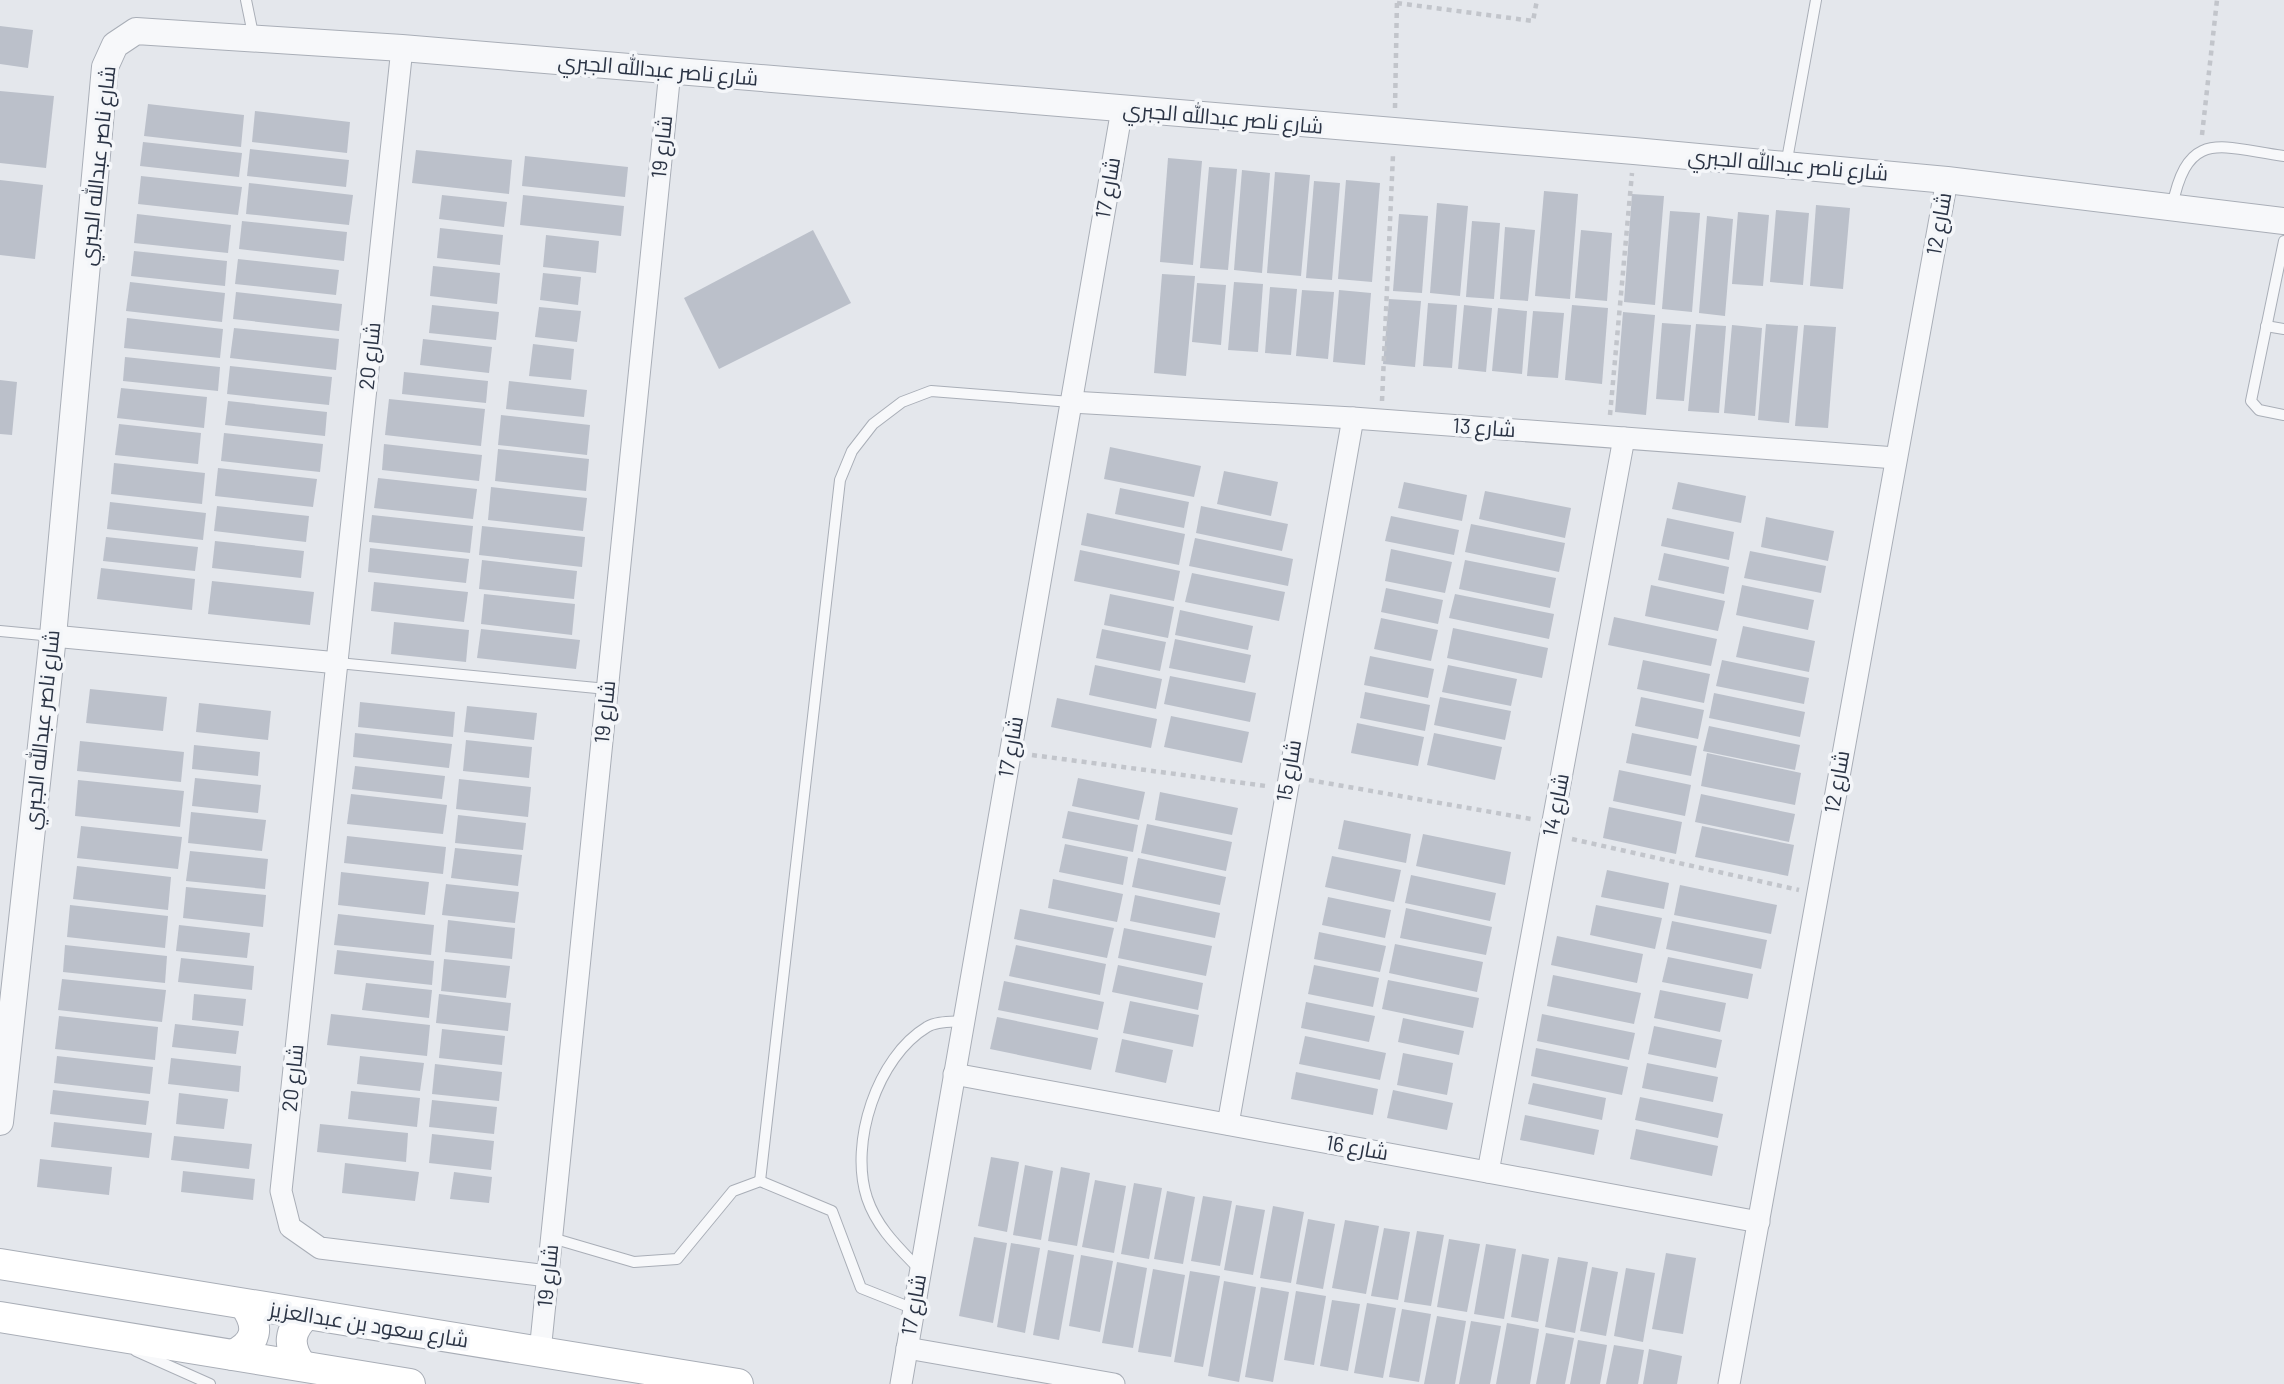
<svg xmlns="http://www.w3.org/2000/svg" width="2284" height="1384" font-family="Barlow,Cairo,sans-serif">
<rect width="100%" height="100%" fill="#e4e7ec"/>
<g fill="#bbc0ca">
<polygon points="0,26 33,30 28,68 0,64"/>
<polygon points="0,91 54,96 46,168 0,163"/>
<polygon points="148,104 244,115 241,147 144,136"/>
<polygon points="255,111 350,122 347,153 252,142"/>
<polygon points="143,142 242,153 239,177 140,166"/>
<polygon points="250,149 349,160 346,187 247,176"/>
<polygon points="416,150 512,160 509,194 412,183"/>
<polygon points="525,156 628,167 625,197 522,186"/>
<polygon points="1168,158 1202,161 1193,265 1160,262"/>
<polygon points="1209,167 1237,169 1228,270 1200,268"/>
<polygon points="1242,170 1270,173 1262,273 1234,270"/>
<polygon points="1275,172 1310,175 1301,276 1267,273"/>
<polygon points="141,176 242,187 238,215 138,204"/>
<polygon points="0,180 43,185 35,259 0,255"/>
<polygon points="1346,180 1380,183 1372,282 1338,279"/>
<polygon points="1314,181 1340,183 1332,280 1306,278"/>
<polygon points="249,183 353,195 349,225 246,214"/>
<polygon points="1544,191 1578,194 1570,299 1535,296"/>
<polygon points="1632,194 1664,196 1655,305 1624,302"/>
<polygon points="442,195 507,202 504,227 439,219"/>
<polygon points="523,195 624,206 621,236 520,225"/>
<polygon points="1437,203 1468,206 1460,296 1430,293"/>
<polygon points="1816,205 1850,208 1843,289 1810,286"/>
<polygon points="1776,210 1809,213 1803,285 1770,282"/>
<polygon points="1670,211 1700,213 1692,312 1662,309"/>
<polygon points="1738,212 1769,215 1763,286 1732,284"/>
<polygon points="137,214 231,225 228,253 134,243"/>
<polygon points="1399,214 1428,216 1422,293 1393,291"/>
<polygon points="1707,216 1733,219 1725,316 1699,313"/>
<polygon points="242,221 347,232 344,261 239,249"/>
<polygon points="1472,221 1500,223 1494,299 1466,297"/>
<polygon points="1505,227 1535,230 1528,301 1500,299"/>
<polygon points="440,228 503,235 500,265 437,258"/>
<polygon points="813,230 851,303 719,369 684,298"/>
<polygon points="1581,230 1612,233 1607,301 1575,298"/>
<polygon points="546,235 599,241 596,273 543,267"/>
<polygon points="134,251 227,261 225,286 131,276"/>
<polygon points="238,259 339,270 336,295 235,284"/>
<polygon points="433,266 500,273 497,304 430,296"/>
<polygon points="543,273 581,277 578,305 540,300"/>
<polygon points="1162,274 1195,276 1186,376 1154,373"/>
<polygon points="130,282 225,293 222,322 126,311"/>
<polygon points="1234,282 1263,284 1258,352 1228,350"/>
<polygon points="1197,283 1226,285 1221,345 1192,342"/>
<polygon points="1270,287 1297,289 1291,355 1265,353"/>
<polygon points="1302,290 1334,292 1328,359 1296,356"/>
<polygon points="1339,290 1371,293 1365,365 1333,362"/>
<polygon points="236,292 342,304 339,331 233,319"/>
<polygon points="1389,299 1421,301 1415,367 1383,364"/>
<polygon points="1428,303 1457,305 1452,368 1423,366"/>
<polygon points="432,305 499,312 496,340 429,333"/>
<polygon points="1464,305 1492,308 1486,372 1458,369"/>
<polygon points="1572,305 1608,308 1602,384 1565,380"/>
<polygon points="539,307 581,311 577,342 535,337"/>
<polygon points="1498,308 1527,311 1522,374 1492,371"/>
<polygon points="1533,311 1564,313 1558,378 1527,376"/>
<polygon points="1623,312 1655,315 1646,415 1615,412"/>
<polygon points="127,318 223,329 220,358 124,348"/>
<polygon points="1662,323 1691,325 1684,401 1656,399"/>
<polygon points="1696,324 1726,326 1719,413 1688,411"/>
<polygon points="1766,324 1798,326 1789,423 1758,420"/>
<polygon points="1732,325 1762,328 1755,416 1724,413"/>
<polygon points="1804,325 1836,327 1828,428 1795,426"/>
<polygon points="234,328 339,339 336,370 230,358"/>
<polygon points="423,339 492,347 489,373 420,365"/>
<polygon points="533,344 574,349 571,380 529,376"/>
<polygon points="125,357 220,367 218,391 123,381"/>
<polygon points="230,366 332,377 329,405 227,394"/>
<polygon points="404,372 488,381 486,403 402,394"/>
<polygon points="0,380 17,382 12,435 0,434"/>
<polygon points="509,381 587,390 584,417 506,409"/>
<polygon points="121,388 207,397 204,428 117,418"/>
<polygon points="389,399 485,409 481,446 385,435"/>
<polygon points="228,401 327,412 325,436 225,425"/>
<polygon points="501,415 590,425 587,455 498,445"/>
<polygon points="119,424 201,433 198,464 115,455"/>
<polygon points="224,433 323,444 320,472 221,461"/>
<polygon points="384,444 482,455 479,481 382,470"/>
<polygon points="1110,447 1201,466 1194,497 1104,479"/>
<polygon points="498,449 589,459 586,491 495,481"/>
<polygon points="114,463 205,473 202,504 111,494"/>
<polygon points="218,468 317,479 313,507 215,496"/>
<polygon points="1224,471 1278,482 1271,516 1217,504"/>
<polygon points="378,478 477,489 473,519 374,508"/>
<polygon points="1404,482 1467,495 1462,521 1398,508"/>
<polygon points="1678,482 1746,496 1741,523 1672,509"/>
<polygon points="491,487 587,498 583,531 488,520"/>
<polygon points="1120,488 1189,502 1184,528 1115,514"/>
<polygon points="1485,491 1571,508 1565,538 1479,519"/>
<polygon points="110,502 206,513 203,540 107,529"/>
<polygon points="217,506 309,516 306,542 214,531"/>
<polygon points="1201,506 1288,524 1282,551 1196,533"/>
<polygon points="1087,513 1185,534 1179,565 1081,545"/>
<polygon points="372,515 473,526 470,553 369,542"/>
<polygon points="1391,516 1459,530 1454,555 1385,541"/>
<polygon points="1766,517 1834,531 1828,561 1761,547"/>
<polygon points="1667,518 1734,532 1729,560 1661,546"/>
<polygon points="1471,524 1565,543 1559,572 1465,552"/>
<polygon points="482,526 585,537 582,567 479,555"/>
<polygon points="106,537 198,547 195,571 103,561"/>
<polygon points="1195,538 1293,559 1288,586 1189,566"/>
<polygon points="215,541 304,551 301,578 212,568"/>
<polygon points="370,548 469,559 466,583 368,572"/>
<polygon points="1391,549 1452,562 1445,593 1385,581"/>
<polygon points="1080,550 1180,571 1174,601 1074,581"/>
<polygon points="1750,551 1826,566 1821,593 1744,578"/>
<polygon points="1664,553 1729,567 1724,594 1658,580"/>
<polygon points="482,560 577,571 574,599 479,589"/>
<polygon points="1465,560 1556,578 1550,608 1459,589"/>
<polygon points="101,568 195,579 192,610 97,599"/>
<polygon points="1192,573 1285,592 1279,621 1185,602"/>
<polygon points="212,581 314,592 310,625 208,614"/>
<polygon points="374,582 468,592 464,622 371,611"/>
<polygon points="1651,585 1725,601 1718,631 1645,616"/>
<polygon points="1742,585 1814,600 1808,630 1736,615"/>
<polygon points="1386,588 1443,600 1438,624 1381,612"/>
<polygon points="484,594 575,604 572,635 481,624"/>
<polygon points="1110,594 1174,607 1168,638 1104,625"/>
<polygon points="1455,594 1554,614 1549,639 1449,618"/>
<polygon points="1180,610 1253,626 1248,650 1175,635"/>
<polygon points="1614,617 1717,639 1711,666 1608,645"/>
<polygon points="1381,618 1438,630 1431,661 1374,649"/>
<polygon points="394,622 469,630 466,662 391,654"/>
<polygon points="1743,626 1815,641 1809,672 1736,657"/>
<polygon points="1453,628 1548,648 1542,678 1447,658"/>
<polygon points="481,629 580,640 576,669 477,658"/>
<polygon points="1102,629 1166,642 1160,671 1096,658"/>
<polygon points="1175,639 1251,655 1245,683 1169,668"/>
<polygon points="1370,656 1434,669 1428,698 1364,685"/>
<polygon points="1643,660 1710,674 1704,703 1637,689"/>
<polygon points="1722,660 1809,678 1804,704 1716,686"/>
<polygon points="1095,665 1162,679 1156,709 1089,695"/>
<polygon points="1448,665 1517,679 1511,706 1442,692"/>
<polygon points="1170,676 1256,693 1250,722 1164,704"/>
<polygon points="90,689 167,697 163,731 86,723"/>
<polygon points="1365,692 1430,705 1425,731 1360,718"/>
<polygon points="1714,693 1805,712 1800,737 1709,718"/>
<polygon points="1440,697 1511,711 1505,740 1434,725"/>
<polygon points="1641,697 1704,710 1698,739 1635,726"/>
<polygon points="1057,698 1157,719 1151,748 1051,727"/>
<polygon points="360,702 455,712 453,737 358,727"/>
<polygon points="199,703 271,711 268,740 196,732"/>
<polygon points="467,706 537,713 534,740 464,732"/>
<polygon points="1171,716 1249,732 1242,763 1164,747"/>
<polygon points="1357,723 1424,737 1418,766 1351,753"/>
<polygon points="1709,726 1800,745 1795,770 1703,751"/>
<polygon points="355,733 452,744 449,768 353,757"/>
<polygon points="1434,733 1502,747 1495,780 1427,765"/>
<polygon points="1632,733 1697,746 1691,776 1626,763"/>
<polygon points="466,740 532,747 529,778 463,771"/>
<polygon points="80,741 184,752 181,782 77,771"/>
<polygon points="194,745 260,752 258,776 192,769"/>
<polygon points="1707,753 1801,773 1795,805 1701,786"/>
<polygon points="355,766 445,776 442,799 352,789"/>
<polygon points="1619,770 1691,785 1685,816 1613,801"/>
<polygon points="195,778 261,785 258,813 192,806"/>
<polygon points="1078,778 1145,792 1139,820 1072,806"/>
<polygon points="459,779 531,787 528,817 456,809"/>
<polygon points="78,780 184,791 180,827 75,816"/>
<polygon points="1160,792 1238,808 1232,835 1155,820"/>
<polygon points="351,794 447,805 443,834 347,824"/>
<polygon points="1701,794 1795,814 1789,842 1695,822"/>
<polygon points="1609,807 1682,822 1676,854 1603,838"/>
<polygon points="1068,811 1138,825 1133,852 1062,838"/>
<polygon points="191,812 266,820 262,851 188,843"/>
<polygon points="458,815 526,823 523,850 455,843"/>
<polygon points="1344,820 1411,834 1406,863 1338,849"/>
<polygon points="1147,824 1232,842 1226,871 1141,853"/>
<polygon points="81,826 182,837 178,869 77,858"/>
<polygon points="1702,826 1794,845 1788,876 1695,857"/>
<polygon points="1423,834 1511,852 1505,885 1416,866"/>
<polygon points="347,836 446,847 443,874 344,863"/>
<polygon points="1065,844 1128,857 1123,885 1059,872"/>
<polygon points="455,848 522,855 518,886 451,878"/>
<polygon points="190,851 268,859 265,889 186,881"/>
<polygon points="1332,856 1401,870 1394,902 1325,887"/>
<polygon points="1138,858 1226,877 1220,905 1132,887"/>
<polygon points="77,866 171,877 168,910 73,899"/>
<polygon points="1607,870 1669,883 1664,909 1601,897"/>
<polygon points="341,872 429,882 425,915 338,905"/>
<polygon points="1411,875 1496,893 1490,921 1405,903"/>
<polygon points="1053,879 1123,894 1117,922 1048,908"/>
<polygon points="446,884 519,892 515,923 442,915"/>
<polygon points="1680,885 1777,905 1771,934 1674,915"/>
<polygon points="186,887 266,895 263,927 183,918"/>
<polygon points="1135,895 1220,913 1215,938 1130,921"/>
<polygon points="1328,897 1391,910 1385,938 1322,925"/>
<polygon points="70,905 168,916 165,948 67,937"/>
<polygon points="1596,905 1662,918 1655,949 1590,935"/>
<polygon points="1406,908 1492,927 1486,955 1400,938"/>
<polygon points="1020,909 1114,928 1107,958 1014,939"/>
<polygon points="338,914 434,925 431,955 334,945"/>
<polygon points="448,920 515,928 512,959 445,952"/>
<polygon points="1672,921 1767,940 1761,969 1666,949"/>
<polygon points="179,925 250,933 247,958 176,951"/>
<polygon points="1124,928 1212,946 1206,976 1118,958"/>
<polygon points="1319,932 1386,946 1380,972 1314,959"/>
<polygon points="1557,936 1643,954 1637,983 1551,965"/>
<polygon points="1395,944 1483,962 1477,992 1389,973"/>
<polygon points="65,945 167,956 165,983 63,972"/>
<polygon points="1016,945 1106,964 1100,995 1009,976"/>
<polygon points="337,950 434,961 432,985 334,974"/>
<polygon points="1668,957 1753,974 1748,999 1662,982"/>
<polygon points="181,958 254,966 252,990 178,982"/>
<polygon points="444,959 510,966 506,998 441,991"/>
<polygon points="1118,965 1203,983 1198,1010 1112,992"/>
<polygon points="1314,965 1379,978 1373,1007 1308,994"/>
<polygon points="1553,975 1641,993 1634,1024 1547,1006"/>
<polygon points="62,979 166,990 162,1022 58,1010"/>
<polygon points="1388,980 1479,998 1473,1028 1382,1009"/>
<polygon points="1004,981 1104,1002 1098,1030 998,1010"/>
<polygon points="366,983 432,990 429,1018 362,1010"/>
<polygon points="1660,990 1726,1003 1720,1032 1654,1018"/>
<polygon points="194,994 246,999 243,1026 192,1020"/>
<polygon points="439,994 511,1003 508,1031 436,1023"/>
<polygon points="1130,1001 1199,1015 1193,1047 1123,1033"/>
<polygon points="1306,1002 1375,1016 1369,1042 1301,1028"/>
<polygon points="331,1014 430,1025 427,1056 327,1045"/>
<polygon points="1542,1014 1635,1033 1629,1060 1537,1041"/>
<polygon points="59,1016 158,1027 155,1060 55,1049"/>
<polygon points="997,1017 1098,1038 1091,1070 990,1049"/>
<polygon points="1403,1018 1464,1031 1459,1055 1398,1042"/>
<polygon points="175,1024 239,1031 236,1054 172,1047"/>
<polygon points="1654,1026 1722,1040 1716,1068 1648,1054"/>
<polygon points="442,1029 505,1036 502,1065 439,1058"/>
<polygon points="1305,1036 1386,1053 1380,1080 1299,1064"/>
<polygon points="1122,1039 1173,1050 1166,1083 1115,1072"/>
<polygon points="1536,1048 1628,1067 1622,1095 1531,1076"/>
<polygon points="1403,1053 1453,1063 1447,1095 1397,1085"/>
<polygon points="57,1056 153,1067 150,1094 54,1083"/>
<polygon points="360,1056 424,1063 420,1091 357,1084"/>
<polygon points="171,1058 241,1066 239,1092 168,1084"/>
<polygon points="1647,1063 1718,1077 1713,1102 1642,1088"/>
<polygon points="435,1064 502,1072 499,1101 432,1094"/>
<polygon points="1296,1072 1378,1089 1373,1115 1291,1099"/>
<polygon points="1533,1083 1606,1098 1602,1120 1528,1104"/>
<polygon points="53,1090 149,1101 146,1125 50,1114"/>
<polygon points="1393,1090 1453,1103 1447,1130 1387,1118"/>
<polygon points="351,1091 420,1098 417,1127 348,1119"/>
<polygon points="179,1093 228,1099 224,1129 176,1124"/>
<polygon points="1640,1097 1723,1114 1718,1138 1635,1120"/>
<polygon points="432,1100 497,1107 494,1134 429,1127"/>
<polygon points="1525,1115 1599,1130 1594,1155 1520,1140"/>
<polygon points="54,1122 152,1133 149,1158 51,1147"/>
<polygon points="320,1124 408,1133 406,1162 317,1152"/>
<polygon points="1636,1129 1718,1146 1712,1176 1630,1159"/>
<polygon points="432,1134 494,1141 491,1170 429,1163"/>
<polygon points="174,1136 252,1144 249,1169 171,1160"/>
<polygon points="991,1157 1019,1162 1007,1232 978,1226"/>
<polygon points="40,1159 112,1167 109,1195 37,1187"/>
<polygon points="345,1163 419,1172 415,1201 342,1193"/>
<polygon points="1025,1165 1053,1171 1041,1240 1013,1235"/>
<polygon points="1061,1167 1090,1173 1077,1246 1048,1241"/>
<polygon points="183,1171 255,1179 253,1200 181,1192"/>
<polygon points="454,1172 492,1177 489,1203 450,1199"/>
<polygon points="1095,1180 1126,1186 1114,1253 1082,1247"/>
<polygon points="1134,1183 1162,1188 1149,1259 1121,1254"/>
<polygon points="1167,1191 1195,1197 1183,1264 1154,1259"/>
<polygon points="1203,1196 1232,1201 1220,1266 1191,1261"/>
<polygon points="1236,1205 1265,1210 1253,1275 1224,1270"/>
<polygon points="1273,1206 1304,1212 1291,1283 1260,1278"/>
<polygon points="1308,1219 1335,1224 1323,1289 1296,1284"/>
<polygon points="1345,1220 1379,1226 1366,1294 1332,1288"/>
<polygon points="1384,1228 1410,1232 1398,1300 1371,1296"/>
<polygon points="1417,1231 1444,1235 1431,1306 1404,1302"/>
<polygon points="974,1237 1007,1243 993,1323 959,1316"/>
<polygon points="1449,1239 1480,1244 1467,1312 1437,1307"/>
<polygon points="1011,1243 1040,1248 1025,1333 997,1327"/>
<polygon points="1486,1244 1516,1249 1504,1319 1474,1314"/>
<polygon points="1048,1250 1074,1255 1059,1340 1033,1335"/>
<polygon points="1666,1253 1696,1258 1683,1334 1652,1329"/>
<polygon points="1522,1254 1549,1259 1538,1322 1511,1317"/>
<polygon points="1081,1255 1113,1261 1100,1332 1069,1326"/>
<polygon points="1558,1257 1588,1262 1575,1333 1545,1327"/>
<polygon points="1117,1262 1147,1268 1133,1348 1102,1343"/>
<polygon points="1592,1267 1618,1272 1606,1336 1580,1331"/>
<polygon points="1626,1268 1655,1273 1643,1342 1614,1336"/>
<polygon points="1153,1269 1185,1275 1171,1357 1138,1352"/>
<polygon points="1190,1271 1220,1276 1203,1367 1174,1362"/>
<polygon points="1224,1281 1256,1287 1239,1382 1208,1376"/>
<polygon points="1261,1287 1289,1292 1273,1382 1245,1377"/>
<polygon points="1296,1291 1326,1296 1314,1365 1284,1360"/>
<polygon points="1332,1300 1360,1304 1348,1371 1320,1366"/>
<polygon points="1367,1303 1396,1308 1383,1378 1354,1373"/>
<polygon points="1402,1309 1431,1314 1419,1382 1389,1377"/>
<polygon points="1437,1316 1466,1321 1455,1384 1424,1384"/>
<polygon points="1471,1321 1501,1326 1490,1384 1459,1384"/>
<polygon points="1507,1323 1539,1329 1530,1384 1496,1384"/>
<polygon points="1546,1333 1574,1338 1565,1384 1536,1384"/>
<polygon points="1578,1340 1607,1345 1600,1384 1570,1384"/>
<polygon points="1614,1345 1644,1350 1638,1384 1606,1384"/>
<polygon points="1649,1349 1682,1356 1677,1384 1643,1384"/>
</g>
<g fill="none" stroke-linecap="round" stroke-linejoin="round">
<defs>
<g id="service">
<polyline points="246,0 254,39"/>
<polyline points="1786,165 1816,0"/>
<path d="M2172,207c16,-79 47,-60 112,-51"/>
<polyline points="2284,241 2251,401 2259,410 2284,415"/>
<polyline points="2266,326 2284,329"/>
<polyline points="0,631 53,636"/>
<polyline points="338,663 607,689"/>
<polyline points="760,1181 840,480 852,451 873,424 902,402 931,391 1071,402"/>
<polyline points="552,1238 634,1262 677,1259 733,1191 760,1181 832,1211 861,1288 914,1309"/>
<path d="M920,1270c-21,-22 -43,-42 -53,-72 -18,-55 10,-141 60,-171 9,-6 26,-5 37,-6"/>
<polyline points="136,1351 210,1384"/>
</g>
<g id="minor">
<polyline points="402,48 281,1191 290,1227 320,1248 548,1276"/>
<polyline points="1071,402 1353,418 1896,458"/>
<polyline points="53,636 338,663"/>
<polyline points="954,1074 1759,1222"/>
<polyline points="1228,1124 1353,418"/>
<polyline points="1488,1172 1624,438"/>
<polyline points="907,1348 1114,1384"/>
<polyline points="540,1352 670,71"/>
<polyline points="901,1384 1122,109"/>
<polyline points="1729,1384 1947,180"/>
</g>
<polyline id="tertiary" points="0,1122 53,636 105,67 115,45 136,31 402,48 1634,151 1947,180 2284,221"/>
<g id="secondary">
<polyline points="0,1264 738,1384"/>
<polyline points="0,1317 410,1384"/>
<path d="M233,1355c24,-12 27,-28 12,-50"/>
<path d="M301,1365c-14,-19 -12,-35 5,-50"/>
</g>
</defs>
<use href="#service" stroke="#a9aeb7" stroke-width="12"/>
<use href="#minor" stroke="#a9aeb7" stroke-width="23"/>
<use href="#tertiary" stroke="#a9aeb7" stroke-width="28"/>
<use href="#secondary" stroke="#a9aeb7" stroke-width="32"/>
<g stroke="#c2c5cb" stroke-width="4.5" stroke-dasharray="5 5" stroke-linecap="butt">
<polyline points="1397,3 1533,21 1537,0"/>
<polyline points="1395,108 1397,0"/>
<polyline points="2202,135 2217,0"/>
<polyline points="1382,401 1393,155"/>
<polyline points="1610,415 1632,173"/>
<polyline points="1032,755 1266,786"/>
<polyline points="1309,780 1531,819"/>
<polyline points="1572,839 1799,890"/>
</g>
<use href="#service" stroke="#f7f8fa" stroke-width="10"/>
<use href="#minor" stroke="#f7f8fa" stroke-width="21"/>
<use href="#tertiary" stroke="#f7f8fa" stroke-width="26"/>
<use href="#secondary" stroke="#fff" stroke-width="30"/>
</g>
<g text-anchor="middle" stroke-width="7" stroke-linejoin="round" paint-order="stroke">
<g font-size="21" fill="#2b3445" stroke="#f4f6f9">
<text transform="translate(658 70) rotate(5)" y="7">شارع ناصر عبدالله الجبري</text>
<text transform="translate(1223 118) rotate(5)" y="7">شارع ناصر عبدالله الجبري</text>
<text transform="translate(662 147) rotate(-84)" y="7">شارع 19</text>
<text transform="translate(1788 165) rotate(5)" y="7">شارع ناصر عبدالله الجبري</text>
<text transform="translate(98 166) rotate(-84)" y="7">شارع ناصر عبدالله الجبري</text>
<text transform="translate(1108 188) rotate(-80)" y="7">شارع 17</text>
<text transform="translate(1939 224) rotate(-80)" y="7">شارع 12</text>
<text transform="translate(370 356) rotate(-84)" y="7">شارع 20</text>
<text transform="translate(1484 428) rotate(4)" y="7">شارع 13</text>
<text transform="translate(605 712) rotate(-84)" y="7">شارع 19</text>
<text transform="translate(42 730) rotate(-84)" y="7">شارع ناصر عبدالله الجبري</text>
<text transform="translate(1011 747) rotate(-80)" y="7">شارع 17</text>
<text transform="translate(1289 771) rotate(-80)" y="7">شارع 15</text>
<text transform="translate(1837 782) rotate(-80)" y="7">شارع 12</text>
<text transform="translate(1556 805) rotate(-79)" y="7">شارع 14</text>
<text transform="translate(293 1078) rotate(-84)" y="7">شارع 20</text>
<text transform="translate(1357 1148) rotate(10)" y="7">شارع 16</text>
<text transform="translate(548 1276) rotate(-84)" y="7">شارع 19</text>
<text transform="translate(914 1305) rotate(-80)" y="7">شارع 17</text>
<text transform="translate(369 1325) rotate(9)" y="7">شارع سعود بن عبدالعزيز</text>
</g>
</g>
</svg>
